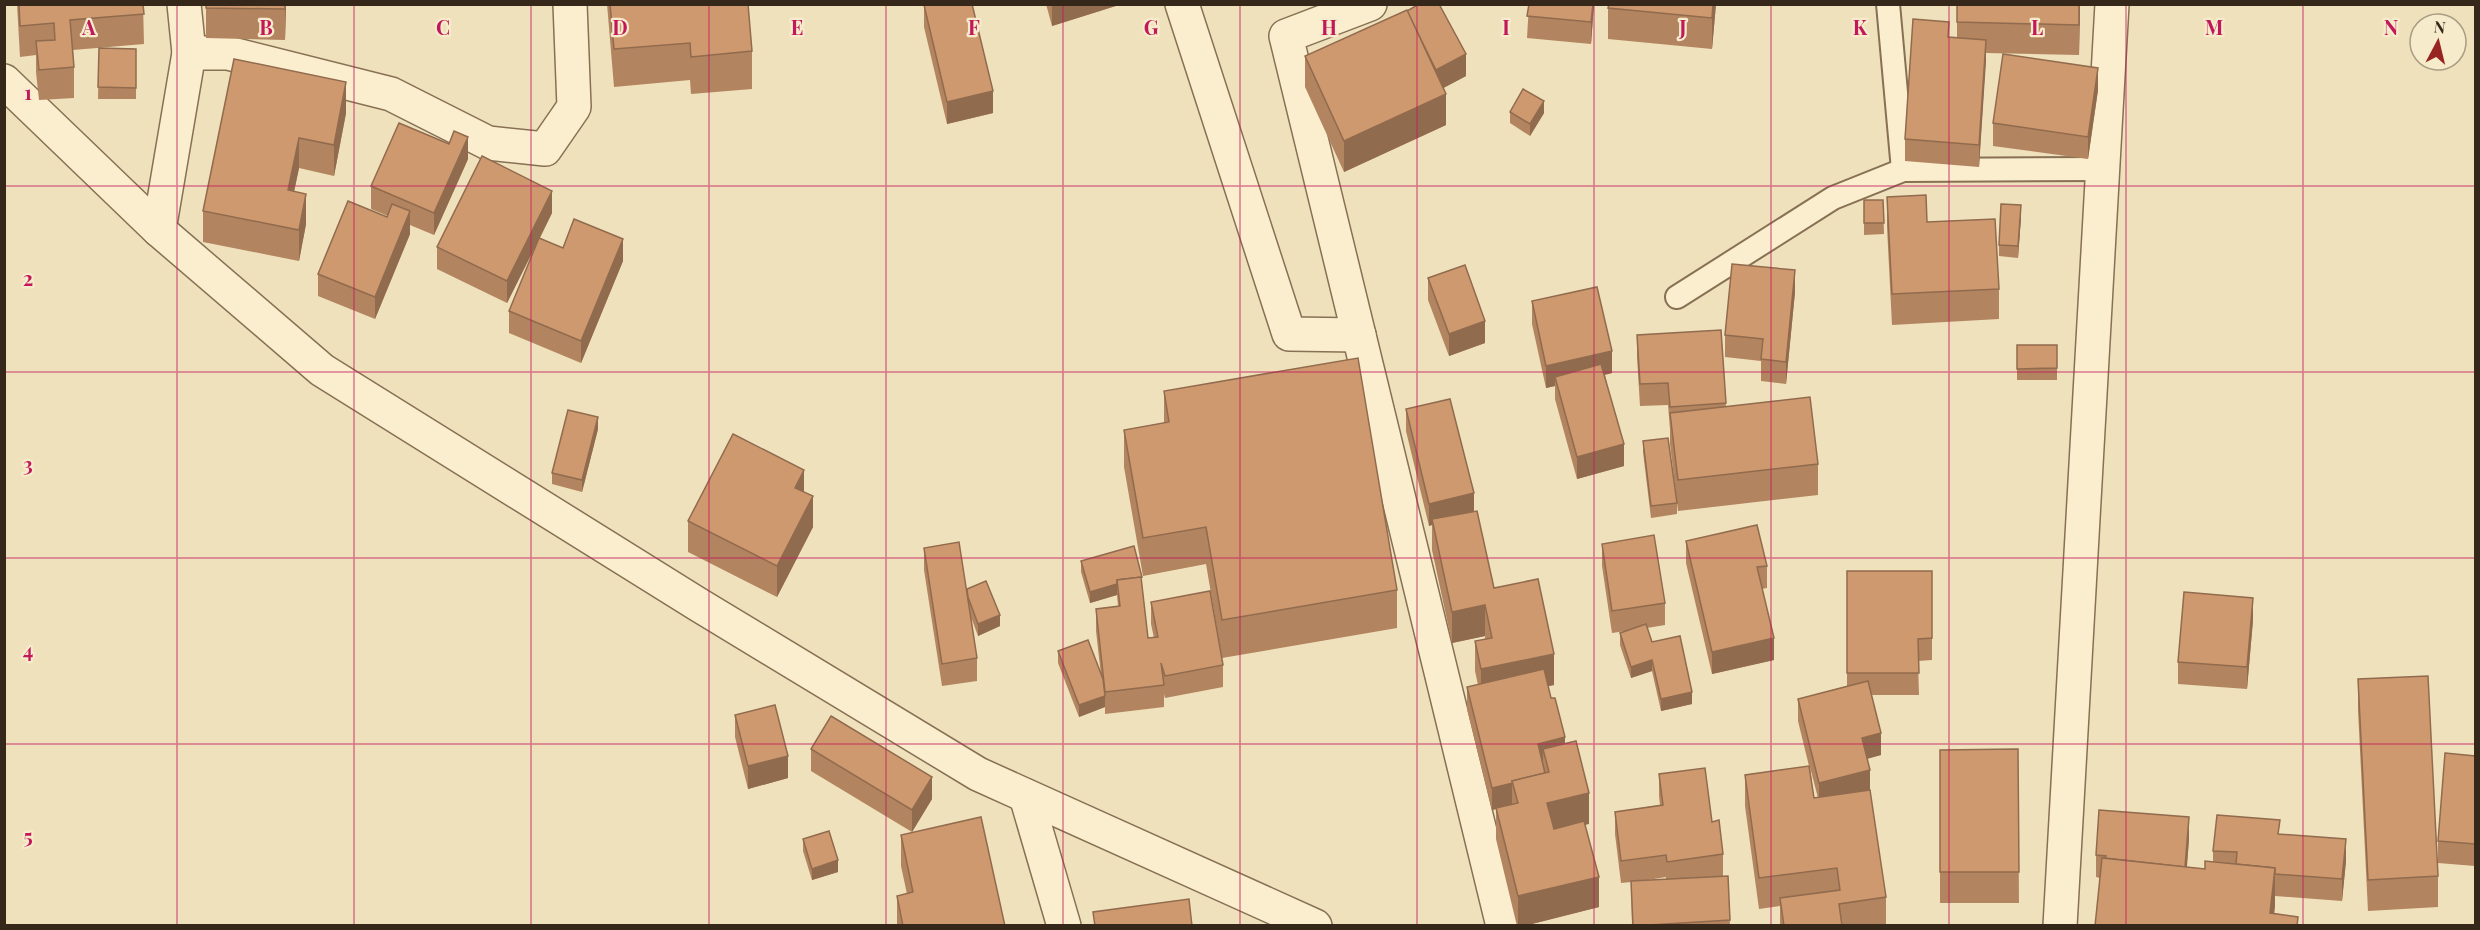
<svg xmlns="http://www.w3.org/2000/svg" width="2480" height="930" font-family="'Playfair Display',serif">
<rect width="100%" height="100%" fill="#efe1bb"/>
<g fill="none" stroke-linecap="round" stroke-linejoin="round">
<defs>
<g id="service">
<polyline points="1888,4 1903,170 2103,169"/>
<polyline points="1677,297 1833,198 1903,170"/>
</g>
<g id="minor">
<polyline points="184,4 189,53"/>
<polyline points="1182,4 1289,334 1359,335"/>
<polyline points="1370,4 1286,36 1503,926"/>
<polyline points="159,230 189,53 228,53 391,94 488,143 545,149 574,107 570,4"/>
<polyline points="1026,796 1064,926"/>
<polyline points="2060,926 2112,4"/>
</g>
<polyline id="tertiary" points="4,81 159,230 322,370 699,605 978,774 1315,926"/>
</defs>
<use href="#service" stroke="#877054" stroke-width="26"/>
<use href="#minor" stroke="#877054" stroke-width="36"/>
<use href="#tertiary" stroke="#877054" stroke-width="36"/>
<use href="#service" stroke="#faeece" stroke-width="22"/>
<use href="#minor" stroke="#faeece" stroke-width="33"/>
<use href="#tertiary" stroke="#faeece" stroke-width="33"/>
</g>
<g fill="#b2845f" fill-rule="evenodd">
<polygon points="17,4 143,4 144,44 73,50 74,67 74,98 39,100 36,72 36,55 20,57"/>
<polygon points="206,4 286,4 285,40 206,38"/>
<polygon points="607,4 748,4 752,51 752,89 691,94 690,80 614,87"/>
<polygon points="1046,4 1122,4 1052,26"/>
<polygon points="1529,4 1594,4 1591,44 1527,38"/>
<polygon points="1716,4 1712,49 1608,39 1608,8"/>
<polygon points="1957,4 2080,4 2079,55 1986,53 1979,167 1905,161 1905,139 1949,38 1957,38"/>
<polygon points="924,5 993,113 947,124 924,27"/>
<polygon points="1407,10 1466,76 1443,88 1446,125 1344,172 1305,87 1305,56"/>
<polygon points="99,48 136,49 136,99 98,99"/>
<polygon points="234,59 346,113 334,176 299,168 294,191 306,224 299,261 203,242 203,211"/>
<polygon points="2098,90 2088,159 1993,146 1993,123"/>
<polygon points="1510,112 1544,113 1530,136 1510,123"/>
<polygon points="468,159 434,235 410,225 410,234 375,319 318,296 318,274 387,217 388,216 371,209 371,186"/>
<polygon points="1887,197 1999,289 1999,319 1892,325 1887,227"/>
<polygon points="1864,200 1883,200 1884,234 1864,235"/>
<polygon points="552,213 540,238 563,248 623,261 581,363 509,333 509,311 537,243 507,303 437,269 437,247"/>
<polygon points="2021,217 2018,258 1999,256 1999,245"/>
<polygon points="1428,278 1485,343 1449,356 1428,300"/>
<polygon points="1795,292 1786,384 1761,381 1761,361 1725,357 1725,335"/>
<polygon points="1532,301 1612,373 1605,375 1624,466 1577,479 1555,399 1555,386 1546,388 1532,324"/>
<polygon points="1721,330 1726,407 1818,464 1818,495 1678,511 1670,444 1670,429 1668,405 1640,406 1637,357 1637,335"/>
<rect x="2017" y="345" width="40" height="35"/>
<polygon points="1164,391 1397,590 1397,628 1222,658 1206,564 1143,576 1124,467 1124,430 1164,423"/>
<polygon points="1406,409 1474,511 1494,588 1554,685 1548,686 1551,698 1589,824 1585,824 1599,907 1524,926 1517,926 1496,839 1496,809 1492,810 1467,709 1467,687 1478,685 1475,671 1475,641 1485,639 1485,636 1452,643 1432,550 1432,525 1429,526 1406,431"/>
<polygon points="598,429 582,492 552,484 552,473"/>
<polygon points="1643,441 1677,503 1677,514 1651,518 1643,452"/>
<polygon points="804,492 813,527 777,597 688,552 688,521"/>
<polygon points="1686,541 1767,566 1767,588 1762,589 1774,660 1712,674 1686,563"/>
<polygon points="1602,544 1665,603 1665,625 1647,628 1652,642 1692,704 1661,711 1652,671 1631,678 1620,645 1620,633 1626,631 1612,633 1602,566"/>
<polygon points="924,548 967,589 1000,626 978,636 971,617 977,658 977,681 942,686 924,570"/>
<polygon points="1081,561 1142,584 1148,638 1154,638 1151,624 1151,602 1223,665 1223,687 1165,698 1164,694 1164,707 1105,714 1105,707 1079,717 1058,663 1058,651 1101,675 1096,631 1096,609 1118,606 1117,595 1090,603 1081,572"/>
<path d="M1847,571h85v89l-14,1 1,34h-48l10,60 -14,4 3,32 16,106v29h-106v-20l-21,3 -14,-103v-31l64,-9 -11,-45v-22l49,-13zM1810,767l8,31h-4z"/>
<polygon points="2253,620 2247,689 2178,684 2178,662"/>
<polygon points="2358,679 2438,876 2438,907 2368,911 2358,710"/>
<polygon points="735,715 788,778 748,789 735,737"/>
<polygon points="811,749 932,799 912,832 811,771"/>
<polygon points="2018,749 2019,903 1940,903 1940,750"/>
<polygon points="2475,756 2475,866 2438,863 2438,841"/>
<path d="M1659,774l53,48 11,32v22h5l2,50h-98l-1,-44 -10,1 -6,-49v-22l45,-7 -1,-9zM1666,877v2l-25,2z"/>
<polygon points="2280,834 2346,861 2342,901 2275,896 2274,914 2298,926 2096,877 2096,855 2189,839 2187,867 2205,869 2213,862 2213,851"/>
<polygon points="901,835 1005,926 897,926 897,896 907,894 901,866"/>
<polygon points="803,839 838,872 812,880 803,851"/>
</g>
<g fill="#916b4e">
<polygon points="285,4 286,4 285,40"/>
<polygon points="1052,4 1122,4 1052,26"/>
<polygon points="1593,4 1594,4 1591,44 1591,22"/>
<polygon points="1713,4 1716,4 1712,49 1712,18"/>
<polygon points="2079,4 2080,4 2079,55"/>
<polygon points="1986,40 1986,62 1979,167 1979,145"/>
<polygon points="1466,54 1466,76 1436,92 1436,70"/>
<polygon points="2098,68 2098,90 2088,159 2088,137"/>
<polygon points="346,82 346,113 334,176 334,145"/>
<polygon points="993,91 993,113 947,124 947,102"/>
<polygon points="1446,94 1446,125 1344,172 1344,141"/>
<polygon points="1544,101 1544,113 1530,136 1530,124"/>
<polygon points="468,137 468,159 434,235 434,213"/>
<polygon points="299,138 299,168 288,221 288,190"/>
<polygon points="552,191 552,213 507,303 507,281"/>
<polygon points="306,194 306,224 299,261 299,230"/>
<polygon points="2021,205 2021,217 2018,258 2018,246"/>
<polygon points="410,211 410,234 375,319 375,297"/>
<polygon points="623,239 623,261 581,363 581,341"/>
<polygon points="1795,270 1795,292 1786,384 1786,362"/>
<polygon points="1485,321 1485,343 1449,356 1449,334"/>
<polygon points="1612,351 1612,373 1557,385 1555,377 1555,386 1546,388 1546,366"/>
<polygon points="598,417 598,429 582,492 582,480"/>
<polygon points="1624,444 1624,466 1577,479 1577,457"/>
<polygon points="804,470 804,501 795,488"/>
<polygon points="1474,493 1474,516 1432,519 1432,525 1429,526 1429,504"/>
<polygon points="813,496 813,527 777,597 777,566"/>
<polygon points="1117,584 1117,595 1090,603 1090,592"/>
<polygon points="2253,598 2253,620 2247,689 2247,667"/>
<polygon points="1485,605 1485,636 1452,643 1452,612"/>
<polygon points="1000,615 1000,626 978,636 978,624"/>
<polygon points="1774,638 1774,660 1712,674 1712,652"/>
<polygon points="1554,654 1554,685 1481,700 1481,669"/>
<polygon points="1652,660 1652,671 1631,678 1631,667"/>
<polygon points="1692,692 1692,704 1661,711 1661,699"/>
<polygon points="1105,696 1105,707 1079,717 1079,705"/>
<polygon points="1881,733 1881,755 1862,760 1862,738"/>
<polygon points="1565,737 1565,759 1543,749 1543,765 1538,744"/>
<polygon points="788,756 788,778 748,789 748,766"/>
<polygon points="1870,770 1870,792 1819,805 1819,783"/>
<polygon points="932,777 932,799 912,832 912,810"/>
<polygon points="1512,783 1512,805 1492,810 1492,788"/>
<polygon points="1589,793 1589,824 1547,834 1547,803"/>
<polygon points="2189,817 2189,839 2184,900 2184,878"/>
<polygon points="2346,839 2346,861 2342,901 2342,879"/>
<polygon points="838,860 838,872 812,880 812,869"/>
<polygon points="2275,868 2275,906 2273,926 2270,913"/>
<polygon points="1599,877 1599,907 1524,926 1518,926 1518,896"/>
</g>
<g fill="#cf996f" stroke="#916b4e" stroke-width="1.5">
<polygon points="19,4 143,4 144,14 70,20 74,67 39,70 36,41 55,40 54,23 20,26"/>
<polygon points="206,4 285,4 285,9 206,8"/>
<polygon points="610,4 748,4 752,51 691,57 690,43 614,49"/>
<polygon points="926,4 972,4 993,91 947,102 924,5"/>
<polygon points="1419,4 1439,4 1466,54 1436,70 1407,11"/>
<polygon points="1529,4 1593,4 1591,22 1527,16"/>
<polygon points="1609,4 1713,4 1712,18 1608,8"/>
<polygon points="1957,4 2079,4 2079,25 1957,22"/>
<polygon points="1407,10 1446,94 1344,141 1305,56"/>
<polygon points="1913,19 1949,22 1948,37 1986,40 1979,145 1905,139"/>
<polygon points="99,48 136,49 136,88 98,87"/>
<polygon points="2003,54 2098,68 2088,137 1993,123"/>
<polygon points="234,59 346,82 334,145 299,138 288,190 306,194 299,230 203,211"/>
<polygon points="1523,89 1544,101 1530,124 1510,112"/>
<polygon points="399,123 449,144 454,131 468,137 434,213 371,186"/>
<polygon points="482,156 552,191 507,281 437,247"/>
<polygon points="1926,195 1927,222 1995,219 1999,289 1892,294 1887,197"/>
<polygon points="1864,200 1883,200 1884,223 1864,223"/>
<polygon points="348,201 387,217 392,204 410,211 375,297 318,274"/>
<polygon points="2001,204 2021,205 2018,246 1999,245"/>
<polygon points="574,219 623,239 581,341 509,311 539,238 563,248"/>
<polygon points="1732,264 1795,270 1786,362 1761,359 1763,339 1725,335"/>
<polygon points="1465,265 1485,321 1449,334 1428,278"/>
<polygon points="1597,287 1612,351 1546,366 1532,301"/>
<polygon points="1721,330 1726,403 1670,407 1668,383 1640,384 1637,335"/>
<polygon points="2017,345 2057,345 2057,368 2017,369"/>
<polygon points="1358,358 1397,590 1222,620 1206,527 1143,538 1124,430 1169,422 1164,391"/>
<polygon points="1601,364 1624,444 1577,457 1555,377"/>
<polygon points="1810,397 1818,464 1678,480 1670,413"/>
<polygon points="1450,399 1474,493 1429,504 1406,409"/>
<polygon points="568,410 598,417 582,480 552,473"/>
<polygon points="733,434 804,470 795,488 813,496 777,566 688,521"/>
<polygon points="1668,438 1677,503 1651,506 1643,441"/>
<polygon points="1477,511 1494,588 1538,579 1554,654 1481,669 1475,641 1492,638 1485,605 1452,612 1432,519"/>
<polygon points="1757,525 1767,566 1757,567 1774,638 1712,652 1686,541"/>
<polygon points="1654,535 1665,603 1612,611 1602,544"/>
<polygon points="959,542 977,658 942,664 924,548"/>
<polygon points="1134,546 1142,577 1117,580 1117,584 1090,592 1081,561"/>
<polygon points="1847,571 1932,571 1932,638 1918,639 1919,673 1847,673"/>
<polygon points="1141,577 1148,638 1158,637 1151,602 1210,591 1223,665 1165,676 1161,663 1164,685 1105,692 1096,609 1120,606 1117,580"/>
<polygon points="986,581 1000,615 978,624 968,597 967,589"/>
<polygon points="2184,592 2253,598 2247,667 2178,662"/>
<polygon points="1646,624 1652,642 1680,636 1692,692 1661,699 1652,660 1631,667 1620,633"/>
<polygon points="1088,640 1103,679 1105,696 1079,705 1058,651"/>
<polygon points="1544,669 1551,698 1555,698 1565,737 1538,744 1545,773 1512,781 1513,783 1492,788 1467,687"/>
<polygon points="2428,676 2438,876 2368,880 2358,679"/>
<polygon points="1868,681 1881,733 1862,738 1870,770 1819,783 1798,699"/>
<polygon points="775,705 788,756 748,766 735,715"/>
<polygon points="831,716 932,777 912,810 811,749"/>
<polygon points="1576,741 1589,793 1547,803 1554,829 1584,821 1599,877 1518,896 1496,808 1518,803 1512,781 1549,772 1543,749"/>
<polygon points="2018,749 2019,872 1940,872 1940,750"/>
<polygon points="2445,753 2475,756 2475,844 2438,841"/>
<polygon points="1809,766 1814,798 1870,790 1886,897 1839,904 1842,926 1784,926 1780,898 1840,890 1837,868 1759,878 1745,775"/>
<polygon points="1705,768 1712,822 1719,820 1723,854 1667,862 1666,855 1621,861 1615,812 1663,805 1659,774"/>
<polygon points="2099,810 2189,817 2185,867 2105,858 2106,856 2096,855"/>
<polygon points="2217,815 2280,820 2278,834 2346,839 2342,879 2275,874 2275,868 2236,864 2237,852 2213,851"/>
<polygon points="981,817 1005,926 903,926 897,896 913,892 901,835"/>
<polygon points="829,831 838,860 812,869 803,839"/>
<polygon points="2102,858 2205,869 2205,861 2275,868 2270,913 2298,917 2297,926 2095,926"/>
<polygon points="1728,876 1730,920 1633,926 1631,881"/>
<polygon points="1189,899 1192,926 1095,926 1093,912"/>
</g>
<path fill="none" stroke="#c2185b" stroke-width="1.5" stroke-opacity="0.55" d="M177,4v922M354,4v922M531,4v922M709,4v922M886,4v922M1063,4v922M1240,4v922M1417,4v922M1594,4v922M1771,4v922M1949,4v922M2126,4v922M2303,4v922M4,186h2472M4,372h2472M4,558h2472M4,744h2472"/>
<g font-size="20" text-anchor="middle" font-weight="bold" fill="#c2185b" stroke="#f6ebca" stroke-width="4.5" stroke-linejoin="round" paint-order="stroke">
<text x="89" y="35">A</text>
<text x="266" y="35">B</text>
<text x="443" y="35">C</text>
<text x="620" y="35">D</text>
<text x="797" y="35">E</text>
<text x="974" y="35">F</text>
<text x="1151" y="35">G</text>
<text x="1329" y="35">H</text>
<text x="1506" y="35">I</text>
<text x="1683" y="35">J</text>
<text x="1860" y="35">K</text>
<text x="2037" y="35">L</text>
<text x="2214" y="35">M</text>
<text x="2391" y="35">N</text>
<text x="28" y="100">1</text>
<text x="28" y="286">2</text>
<text x="28" y="472">3</text>
<text x="28" y="658">4</text>
<text x="28" y="844">5</text>
</g>
<rect width="2480" height="930" fill="none" stroke="#35281a" stroke-width="12"/>
<g transform="translate(2438 42) rotate(7)"><circle r="28" fill="#f6ebca" stroke="#a99d84" stroke-width="1.5"/>
<path d="M0-4.5L10 22L0 15L-10 22Z" fill="#982422"/>
<text y="-9" font-size="16" font-weight="bold" text-anchor="middle" fill="#35281a">N</text>
</g>
</svg>
